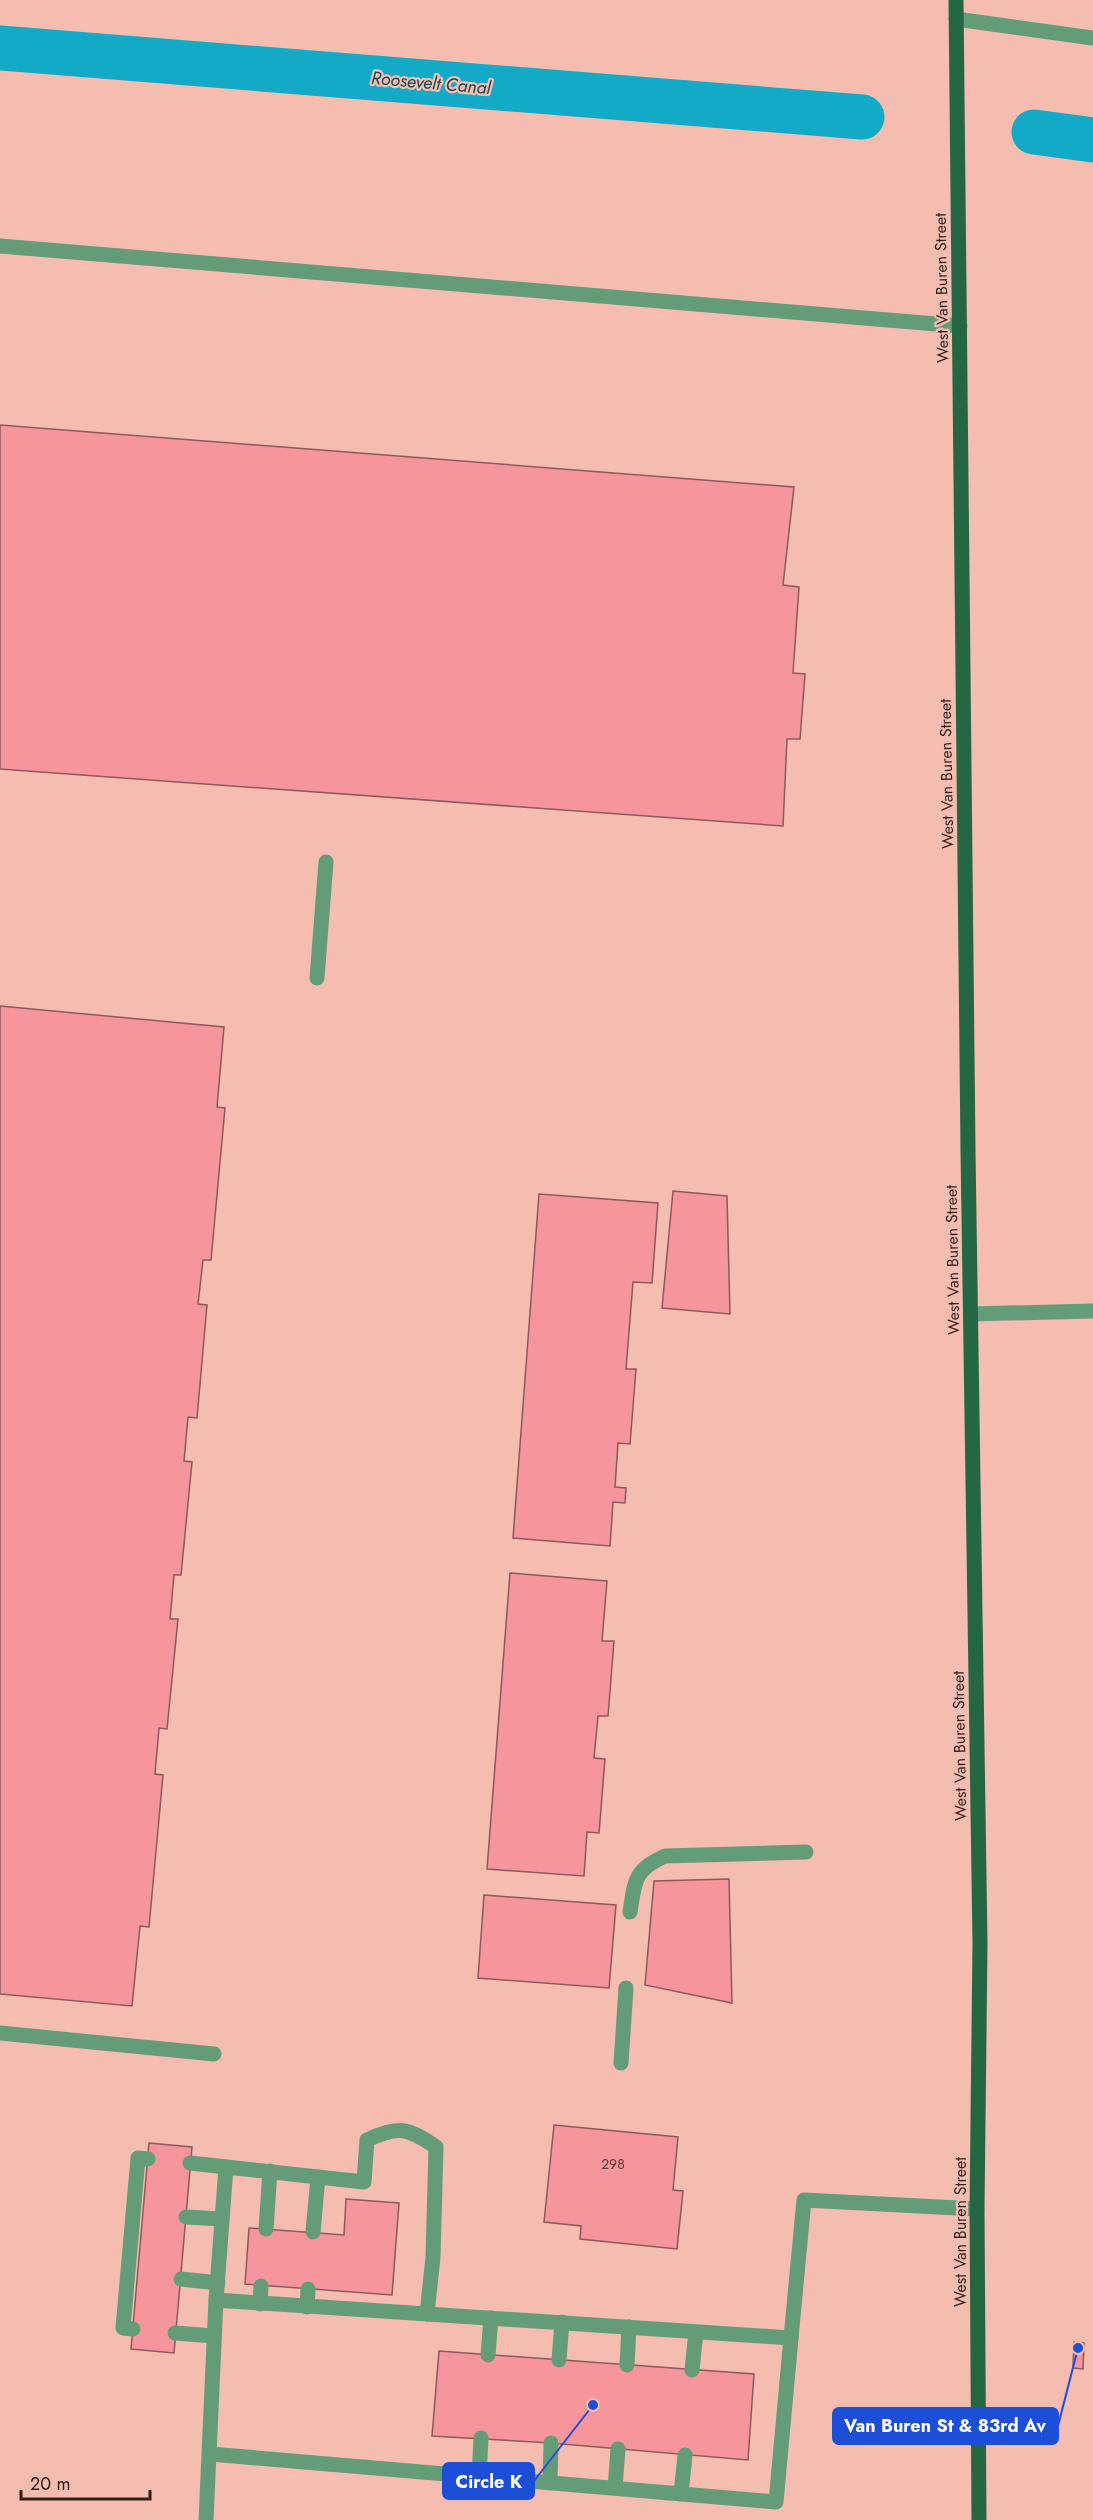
<svg xmlns="http://www.w3.org/2000/svg" width="1093" height="2520" font-family="Jost,sans-serif">
<rect width="100%" height="100%" fill="#f4bdaf"/>
<g fill="none" stroke-linecap="round" stroke-linejoin="round">
<g stroke="#12aac6" stroke-width="45">
<polyline points="0,48 862,117"/>
<polyline points="1034,132 1093,140"/>
</g>
</g>
<g fill="#f6959c" stroke="#8c5a5d" stroke-width="1.5">
<polygon points="0,425 794,487 783,585 799,587 793,673 805,674 800,739 787,739 783,826 0,769"/>
<polygon points="0,1006 224,1027 217,1107 225,1108 211,1260 203,1260 198,1304 207,1305 197,1418 188,1417 184,1461 192,1462 181,1575 174,1575 170,1619 178,1619 167,1729 159,1728 155,1774 163,1775 149,1927 140,1926 132,2006 0,1994"/>
<polygon points="673,1191 727,1196 730,1314 662,1308"/>
<polygon points="539,1194 658,1203 652,1283 633,1282 626,1369 636,1369 630,1444 618,1443 615,1487 626,1488 625,1503 613,1502 610,1546 513,1538"/>
<polygon points="510,1573 607,1581 602,1641 614,1641 608,1716 598,1716 594,1758 605,1759 599,1833 587,1832 584,1876 487,1869"/>
<polygon points="729,1879 732,2003 645,1985 654,1881"/>
<polygon points="484,1895 616,1905 609,1988 478,1978"/>
<polygon points="554,2125 678,2137 673,2190 683,2191 677,2249 580,2239 581,2226 544,2222"/>
<polygon points="149,2143 192,2147 174,2353 131,2349"/>
<polygon points="346,2199 399,2203 392,2295 245,2284 249,2228 344,2235"/>
<polygon points="1074,2342 1084,2343 1083,2369 1073,2368"/>
<polygon points="439,2351 754,2374 748,2460 551,2443 432,2436"/>
</g>
<g fill="none" stroke-linecap="round" stroke-linejoin="round">
<g stroke="#649c78" stroke-width="15">
<polyline points="956,19 1093,38"/>
<polyline points="0,246 960,326"/>
<polyline points="317,978 326,862"/>
<polyline points="971,1314 1093,1311"/>
<path d="M630,1912c5,-32 4,-42 35,-56l141,-4"/>
<polyline points="0,2033 214,2054"/>
<polyline points="621,2063 626,1988"/>
<polyline points="190,2163 226,2167"/>
<polyline points="186,2217 222,2219"/>
<polyline points="266,2229 270,2171"/>
<polyline points="313,2232 318,2177"/>
<polyline points="181,2279 218,2283"/>
<path d="M216,2300l10,-133 138,15 3,-42c32,-15 41,-12 69,7l-3,110 -6,57"/>
<polyline points="260,2304 261,2286"/>
<polyline points="307,2307 308,2289"/>
<polyline points="133,2329 123,2328 138,2158 148,2159"/>
<polyline points="175,2333 214,2336"/>
<polyline points="488,2355 491,2318"/>
<polyline points="559,2360 562,2322"/>
<polyline points="627,2365 629,2327"/>
<polyline points="692,2370 696,2332"/>
<polyline points="210,2454 776,2502 791,2338"/>
<polyline points="479,2477 481,2438"/>
<polyline points="550,2483 551,2443"/>
<polyline points="615,2488 618,2449"/>
<polyline points="681,2494 685,2455"/>
<polyline points="206,2520 216,2300 791,2338 804,2200 977,2209"/>
</g>
<polyline stroke="#256742" stroke-width="15" points="956,0 968,1151 980,1943 977,2209 979,2520"/>
</g>
<g text-anchor="middle" stroke-width="4.5" stroke-linejoin="round" paint-order="stroke">
<g font-size="14" fill="#633c3a">
<text x="613" y="2169">298</text>
</g>
<g font-size="16" fill="#321e19" stroke="#f4bdaf">
<text transform="translate(941 288) rotate(-91)" y="6">West Van Buren Street</text>
<text transform="translate(946 774) rotate(-91)" y="6">West Van Buren Street</text>
<text transform="translate(952 1260) rotate(-91)" y="6">West Van Buren Street</text>
<text transform="translate(959 1746) rotate(-91)" y="6">West Van Buren Street</text>
<text transform="translate(960 2232) rotate(-90)" y="6">West Van Buren Street</text>
</g>
<g font-size="18" font-style="italic" fill="#114a56" stroke="#f4bdaf">
<text transform="translate(431 83) rotate(5)" y="6">Roosevelt Canal</text>
</g>
</g>
<path fill="none" stroke="#1d4ed8" stroke-width="2" d="M1078 2348L1058 2426M593 2405L534 2481"/>
<g fill="#1d4ed8" stroke="#f4bdaf" stroke-width="2">
<circle cx="1078" cy="2348" r="6"/>
<circle cx="593" cy="2405" r="6"/>
</g>
<g fill="#1d4ed8" stroke="#1d4ed8" stroke-width="2">
<rect x="833" y="2408" width="225" height="36" rx="6"/>
<rect x="443" y="2463" width="91" height="36" rx="6"/>
</g>
<g font-size="18" text-anchor="middle" font-weight="bold" fill="#fff">
<text x="945" y="2432">Van Buren St &amp; 83rd Av</text>
<text x="489" y="2488">Circle K</text>
</g>
<path d="M21 2490v9h129v-9" fill="none" stroke="#321e19" stroke-width="3"/>
<text x="30" y="2490" font-size="18" fill="#321e19" stroke="#f4bdaf" stroke-width="4.5" paint-order="stroke">20 m</text>
</svg>
